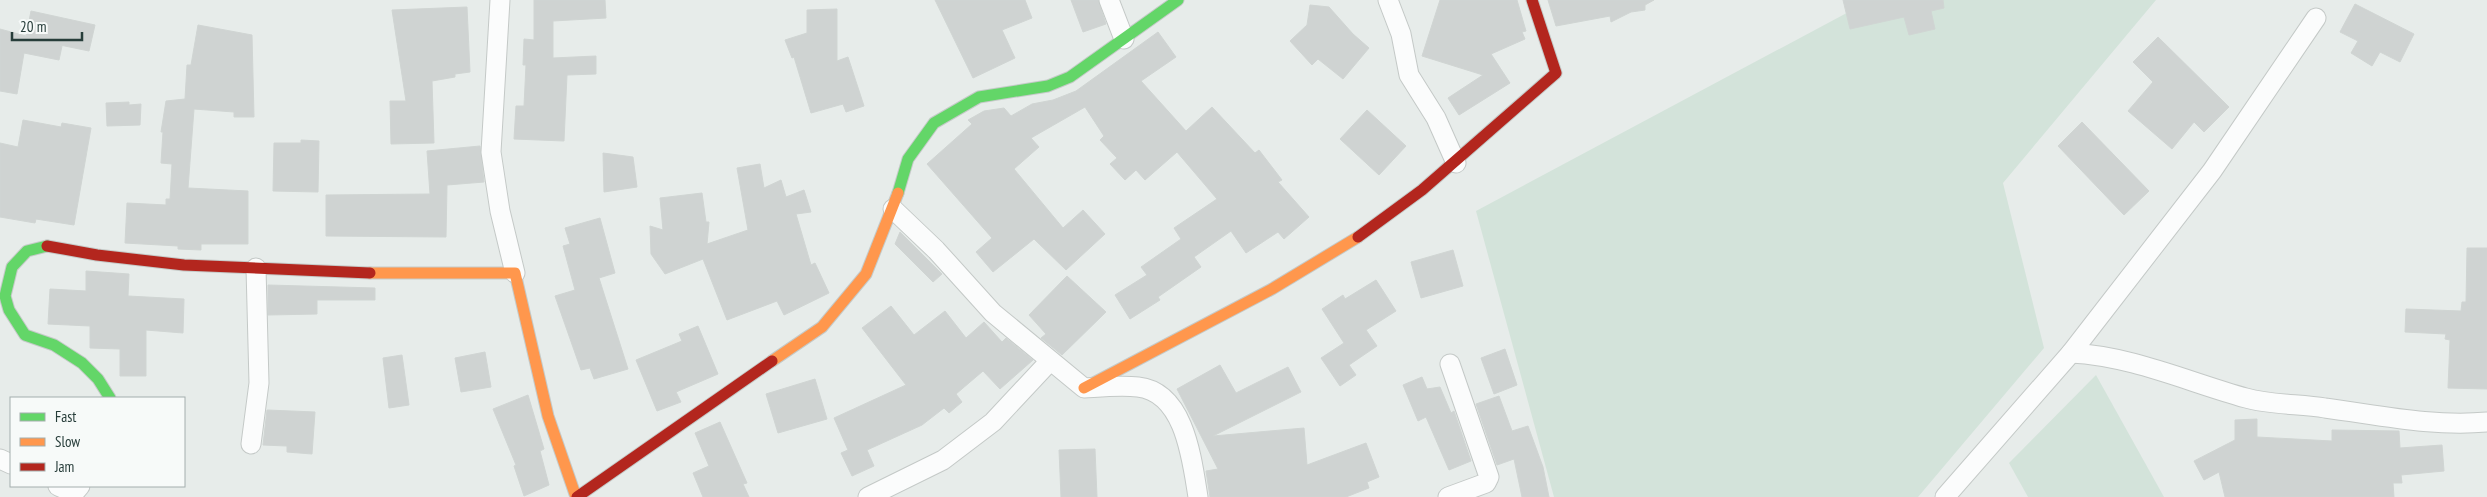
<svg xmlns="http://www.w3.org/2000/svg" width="2487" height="497" font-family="'PT Sans Narrow',sans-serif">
<rect width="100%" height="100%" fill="#e7ecea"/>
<g fill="#d3e3da">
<polygon points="1871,0 2156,0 2003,183 2044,348 1918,497 1554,497 1476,211"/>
<polygon points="2096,375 2164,497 2028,497 2009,463"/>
</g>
<g fill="#cfd3d2" stroke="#d0d5d3">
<polygon points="534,0 605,0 606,18 553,21 553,58 596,56 596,74 567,75 564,141 514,139 516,106 524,106 526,65 523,65 524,39 534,40"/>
<polygon points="935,0 1025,0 1032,18 1002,30 1015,58 973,78"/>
<polygon points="1071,0 1098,0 1106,24 1083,32"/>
<polygon points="1440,0 1517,0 1526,31 1522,32 1525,39 1491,54 1510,83 1459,115 1448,98 1483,75 1422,56"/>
<polygon points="1548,0 1654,0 1645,5 1645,10 1631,12 1611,22 1610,16 1556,26"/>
<polygon points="1843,0 1943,0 1944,8 1931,11 1935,29 1909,35 1904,17 1850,29"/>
<polygon points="2355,4 2414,34 2400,62 2380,52 2372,66 2351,53 2358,41 2340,32"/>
<polygon points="1310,5 1329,7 1353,34 1369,48 1343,79 1318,59 1312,65 1290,41 1307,25"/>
<polygon points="467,7 470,72 455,74 455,77 432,81 434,143 391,144 390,101 406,101 392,10"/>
<polygon points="837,9 837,61 848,57 864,106 846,112 843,104 811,113 794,57 792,58 785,40 807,33 807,10"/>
<polygon points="31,11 95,25 89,51 60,45 62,46 59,60 24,53 17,94 0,91 0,29 26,36"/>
<polygon points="198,25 252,35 254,117 234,117 234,112 194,109 188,188 248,191 248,244 201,244 201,250 178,249 178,246 125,243 127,203 166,205 166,199 170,199 172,164 161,163 163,132 161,132 166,101 185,99 187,65 191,65"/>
<polygon points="1158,32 1176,57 1141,81 1186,131 1212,107 1255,153 1259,150 1282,180 1278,182 1309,217 1284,239 1278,232 1246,253 1231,231 1194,257 1201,267 1158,297 1160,300 1130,319 1115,295 1147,275 1141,267 1181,239 1174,228 1217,199 1177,152 1145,180 1136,170 1125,180 1110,164 1117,158 1100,140 1104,136 1085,107 1031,138 1039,147 1014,169 1063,228 1083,210 1105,234 1066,270 1034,239 993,272 976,252 992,238 927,164 972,124 968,120 984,111 1004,108 1011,116 1032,104 1053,100 1076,91"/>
<polygon points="2158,37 2229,107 2204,132 2194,122 2172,149 2128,111 2153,82 2133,62"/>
<polygon points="129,102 129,105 141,104 140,125 107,126 106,103"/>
<polygon points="1367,110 1406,146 1379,175 1340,139"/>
<polygon points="23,120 61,127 62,123 91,128 74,225 36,219 35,223 0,217 0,143 18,147"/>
<polygon points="2082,122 2149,191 2124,215 2058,146"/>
<polygon points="301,140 319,141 318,192 273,191 274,143 301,143"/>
<polygon points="480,146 484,182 447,185 446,237 326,236 326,195 430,194 427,151"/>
<polygon points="603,153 633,157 637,187 604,192"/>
<polygon points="760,164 764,188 781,180 786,197 804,190 811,212 796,214 811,265 815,263 829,293 784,315 777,301 727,320 703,259 665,274 651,254 650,226 663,230 660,198 702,193 706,222 709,222 707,244 748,230 737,168"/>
<polygon points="600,218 615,273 599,278 628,369 594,379 590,368 581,370 555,296 575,290 563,246 570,244 565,228"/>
<polygon points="900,232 942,274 933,282 895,244"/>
<polygon points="2467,248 2487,248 2487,389 2448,388 2450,340 2445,339 2446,334 2405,332 2406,309 2461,311 2462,302 2466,302"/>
<polygon points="1453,250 1463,286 1421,298 1411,262"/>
<polygon points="86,271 129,274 128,296 184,299 183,333 146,330 146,376 120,376 120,349 90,348 90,326 48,324 50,289 86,291"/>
<polygon points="1067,276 1106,312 1062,355 1041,338 1046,334 1029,315"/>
<polygon points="1376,280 1396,311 1366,330 1377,346 1349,365 1356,375 1340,386 1321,358 1344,343 1322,309 1343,295 1345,299"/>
<polygon points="268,285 375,288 375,300 317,300 317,314 268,315"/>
<polygon points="891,306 914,335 945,311 966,338 984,322 1002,342 1006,338 1033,360 1000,389 983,371 956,394 962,402 949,413 944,408 922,425 867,450 874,466 852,476 841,453 848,450 834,418 906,385 862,328"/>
<polygon points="698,326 718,374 676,392 681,402 657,411 636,360 682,341 679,334"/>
<polygon points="1505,349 1517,385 1494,394 1481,358"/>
<polygon points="485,352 491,387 461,392 455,358"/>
<polygon points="402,355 409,405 389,408 383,358"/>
<polygon points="1220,365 1236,393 1288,367 1301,392 1213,436 1304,428 1307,465 1366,443 1379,477 1367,482 1369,488 1346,497 1210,497 1206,471 1218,469 1177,389"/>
<polygon points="1422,377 1427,389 1440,387 1451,413 1454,411 1471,461 1449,470 1426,417 1418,421 1403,385"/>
<polygon points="815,379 827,419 778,433 766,394"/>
<polygon points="528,395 544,449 540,451 549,485 524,496 514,466 516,465 493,409"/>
<polygon points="1499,396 1512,431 1528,426 1543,467 1549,497 1522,497 1514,459 1497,465 1476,404"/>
<polygon points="267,410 315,412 312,454 287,452 287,446 263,445"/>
<polygon points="2257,419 2257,437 2332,441 2332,430 2399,431 2400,448 2442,445 2444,471 2401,475 2402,483 2393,483 2394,497 2225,497 2219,472 2204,480 2194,461 2235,440 2235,420"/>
<polygon points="720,422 747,483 743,484 749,497 703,497 693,473 709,466 695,433"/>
<polygon points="1095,449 1097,497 1061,497 1059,450"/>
</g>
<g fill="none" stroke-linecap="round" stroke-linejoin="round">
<defs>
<g id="street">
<polyline points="500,0 491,152 500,211 515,273"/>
<polyline points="1109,0 1124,39"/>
<polyline points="1388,0 1401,34 1409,75 1436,118 1456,163"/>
<path d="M893,209l43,41 57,63 91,75c17,-1 37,-3 54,-1 47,5 54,73 60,110"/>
<path d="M2071,353c61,3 117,29 175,45 25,7 54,6 79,10 54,7 107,19 162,14"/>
<polyline points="251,444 259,383 256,268"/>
<polyline points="0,459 11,464"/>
<polyline points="58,486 74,493 80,486"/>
<polyline points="868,497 943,460 993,422 1050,361"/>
<polyline points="1448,497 1486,483 1489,477 1450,364"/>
<polyline points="1945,497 2071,353 2212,171 2316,18"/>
</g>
<g id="fast">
<polyline points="898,193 908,159 934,123 979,97 1048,86 1070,77 1178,0"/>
<polyline points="47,246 27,251 12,267 5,296 9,310 25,335 54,345 82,363 98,379 110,398"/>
</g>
<g id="slow">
<polyline points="370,273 515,273 548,416 576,497"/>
<polyline points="772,361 822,327 866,274 898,193"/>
<polyline points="1084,388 1272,289 1358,237"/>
</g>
<g id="jam">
<polyline points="1358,237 1422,190 1556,73 1532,0"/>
<polyline points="47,246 97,255 184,265 370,273"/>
<polyline points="577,497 772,361"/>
</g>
</defs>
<use href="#street" stroke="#c4c9c7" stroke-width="21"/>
<use href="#fast" stroke="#c5cac8" stroke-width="13"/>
<use href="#slow" stroke="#c5cac8" stroke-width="13"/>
<use href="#jam" stroke="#c5cac8" stroke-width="13"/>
<use href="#street" stroke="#fbfcfc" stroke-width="19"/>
<use href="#fast" stroke="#63d668" stroke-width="11"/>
<use href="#slow" stroke="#ff974d" stroke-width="11"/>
<use href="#jam" stroke="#b3261e" stroke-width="11"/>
</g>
<rect x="10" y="397" width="175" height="90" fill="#f7faf9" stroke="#a4aead"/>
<rect x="20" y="413" width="25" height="8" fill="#63d668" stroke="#a4aead"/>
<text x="55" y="422" font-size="15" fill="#273d3a">Fast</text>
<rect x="20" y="438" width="25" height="8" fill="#ff974d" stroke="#a4aead"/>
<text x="55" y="447" font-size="15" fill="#273d3a">Slow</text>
<rect x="20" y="463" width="25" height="8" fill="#b3261e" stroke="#a4aead"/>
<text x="55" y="472" font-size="15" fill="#273d3a">Jam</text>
<path d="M12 32v8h70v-8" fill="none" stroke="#273d3a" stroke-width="2.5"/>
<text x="20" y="32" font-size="15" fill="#273d3a" stroke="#f7faf9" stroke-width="4" paint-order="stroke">20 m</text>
</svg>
